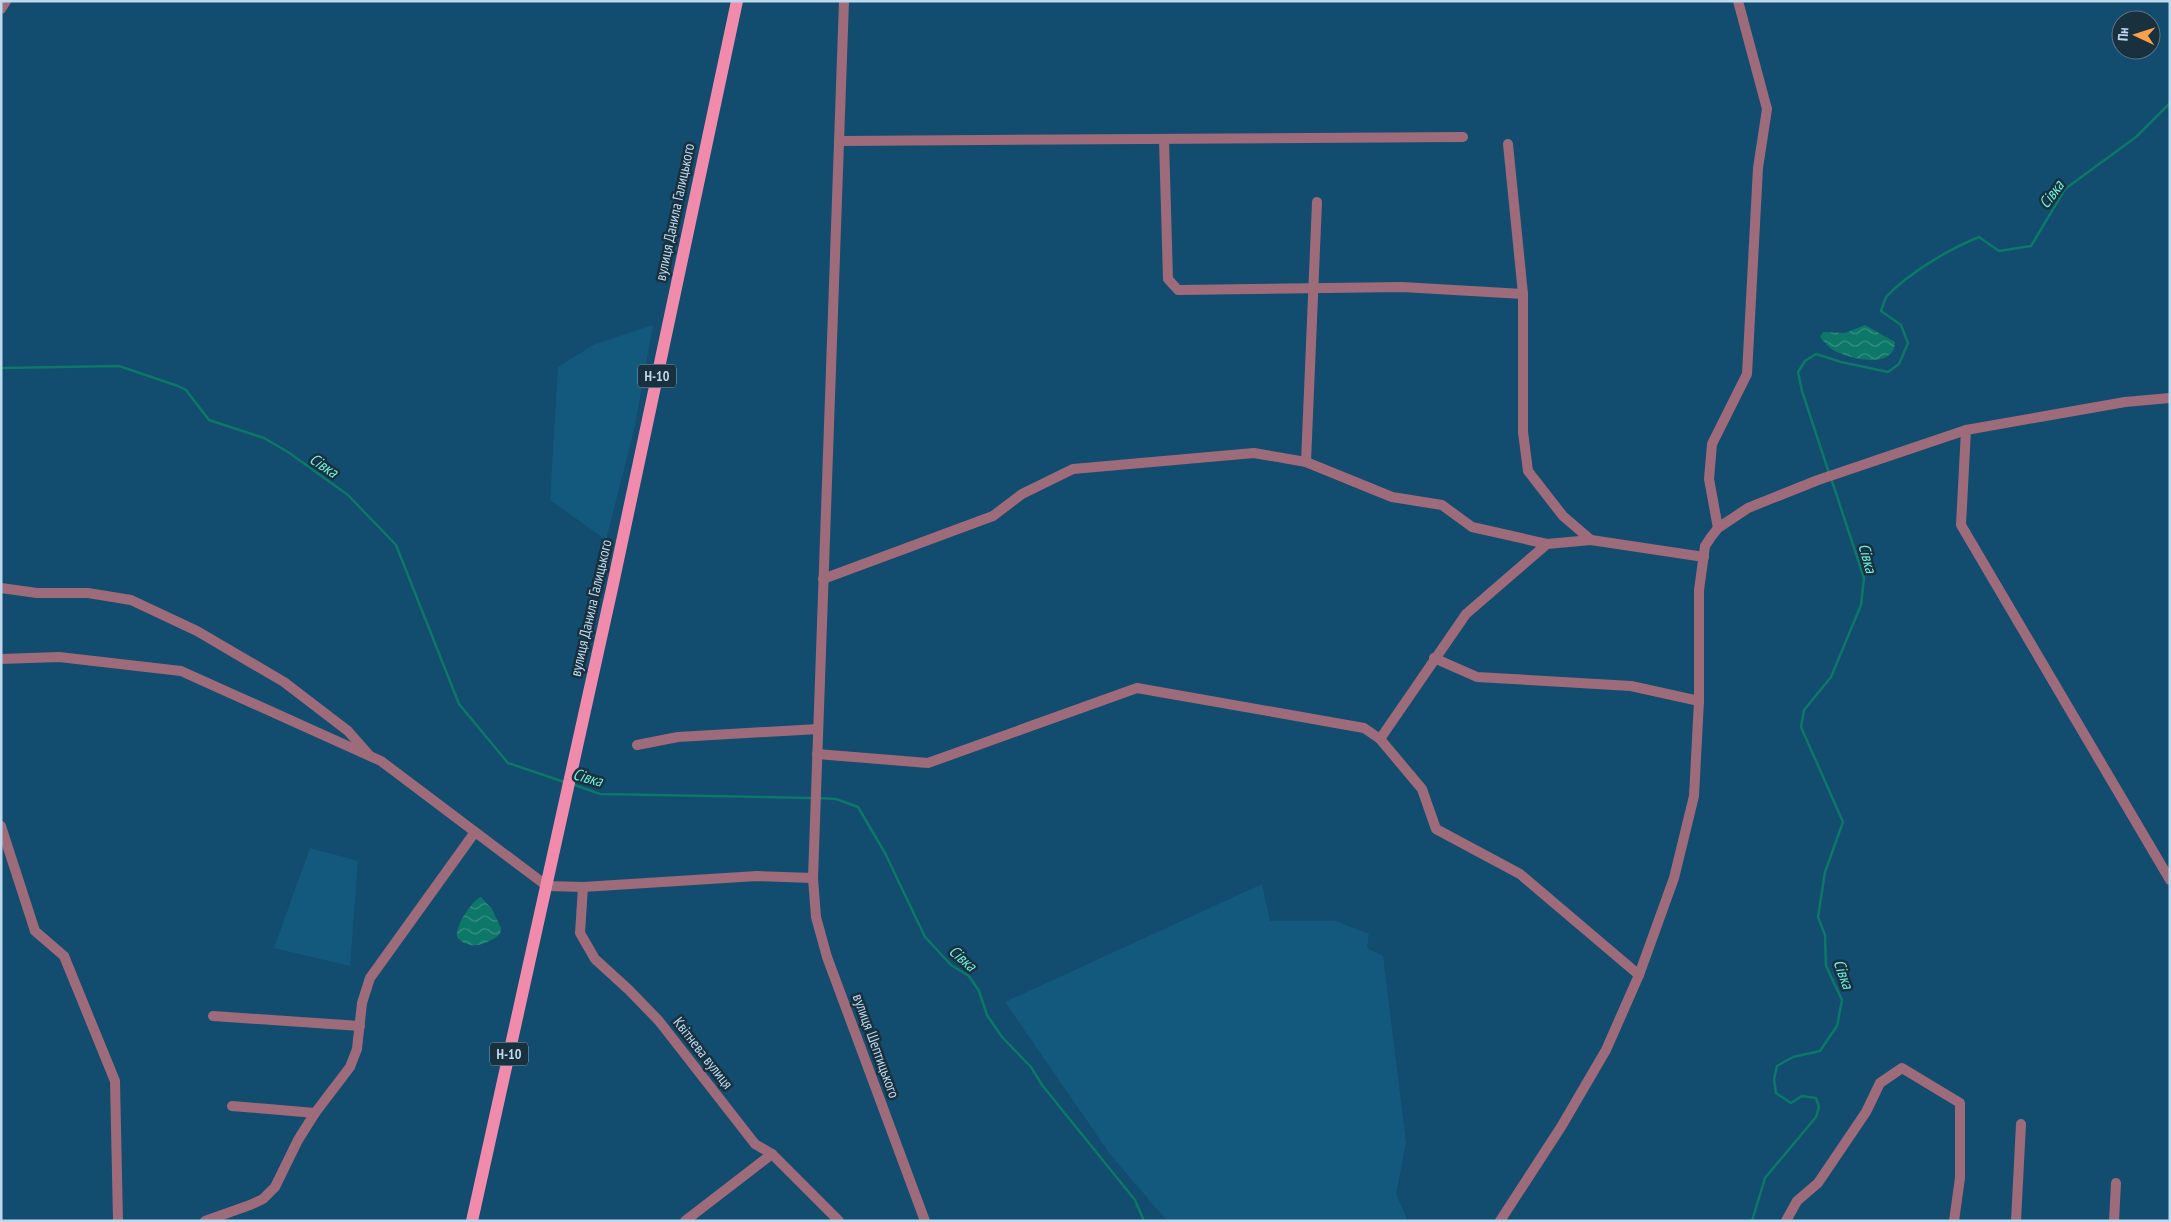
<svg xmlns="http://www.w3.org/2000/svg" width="2171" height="1222" font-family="'PT Sans Narrow',sans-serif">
<defs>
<pattern id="water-waves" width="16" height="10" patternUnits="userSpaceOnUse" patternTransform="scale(1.25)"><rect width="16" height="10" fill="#0d7768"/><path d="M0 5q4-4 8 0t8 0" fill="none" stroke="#3a9085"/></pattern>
</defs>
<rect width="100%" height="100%" fill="#124c6e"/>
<g fill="#13597e">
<polygon points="653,325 634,430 606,540 550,500 558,367 593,345"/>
<polygon points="310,848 358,861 350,966 274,948"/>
<polygon points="1262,884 1270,921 1336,921 1369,934 1367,948 1383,956 1406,1143 1396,1194 1408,1221 1167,1221 1110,1154 1005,1002"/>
</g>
<g fill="url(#water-waves)">
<path d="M1865,325l30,17c-1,28 -44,17 -60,9 -6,-3 -11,-9 -15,-14l3,-5 22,1z"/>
<path d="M481,897l11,12 9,19 -1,6c-10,9 -27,16 -39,7 -2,-2 -4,-2 -4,-6 -1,-10 15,-35 24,-38z"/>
</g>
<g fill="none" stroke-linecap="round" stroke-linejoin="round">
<g stroke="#0d7768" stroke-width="2.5">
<polyline points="1,368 119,366 178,386 186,390 209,420 264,438 288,452 348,495 396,545 459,704 508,763 564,782"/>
<path d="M1829,473l-27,-82 -4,-19 7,-11 11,-7 25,8 47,10 11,-8 9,-21 -7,-18 -20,-14c2,-5 3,-11 6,-15 22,-23 62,-47 92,-59l20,14 32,-5 34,-57 71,-52 34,-34"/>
<polyline points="572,784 600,794 812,798"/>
<polyline points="818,798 836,799 858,807 885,853 925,937 951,965 969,976 979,991 987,1015 1002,1037 1031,1067 1042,1085 1135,1200 1144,1221"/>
<polyline points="1752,1221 1765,1178 1816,1117 1819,1107 1816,1098 1802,1096 1791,1103 1776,1093 1774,1079 1777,1066 1793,1057 1820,1051 1837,1026 1842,1000 1826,966 1825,935 1818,917 1825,872 1843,822 1801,727 1804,710 1831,677 1861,605 1864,578 1831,478"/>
</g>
<g stroke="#9e6b7a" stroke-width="10">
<polyline points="1,9 6,1"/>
<polyline points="1164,140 1168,279 1178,290 1402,287 1523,294"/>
<polyline points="839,141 1463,137"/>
<polyline points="1508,144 1523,294 1523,432 1528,471 1563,516 1591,540"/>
<polyline points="1966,430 1961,525 2170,880"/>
<polyline points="1306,462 1317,202"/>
<polyline points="1718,528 1709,479 1712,444 1747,374 1758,168 1767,109 1738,1"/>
<polyline points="823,579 993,516 1022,494 1073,469 1254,453 1306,462 1392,497 1442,505 1472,527 1547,544 1591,540 1704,557"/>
<polyline points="1,588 37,593 88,593 131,600 197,631 284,682 348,731 369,755"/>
<polyline points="1434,658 1477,677 1631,686 1699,701"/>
<polyline points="1380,739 1466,614 1547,544"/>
<polyline points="637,745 678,737 818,729"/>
<polyline points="817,754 928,763 1137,688 1364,728 1380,739 1422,789 1436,829 1520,874 1639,975"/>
<polyline points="1,826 35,931 64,956 115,1081 118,1221"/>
<polyline points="583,887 580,933 595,959 629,990 659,1021 755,1144 772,1154 839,1221"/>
<polyline points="213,1016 360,1026"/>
<polyline points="232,1106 315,1113"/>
<polyline points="205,1221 250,1205 263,1199 275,1187 298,1140 315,1113 350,1067 357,1049 362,1003 370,978 475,832"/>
<polyline points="685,1221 772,1154"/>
<polyline points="1786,1221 1797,1201 1818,1183 1866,1112 1880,1083 1902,1068 1960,1103 1960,1178 1954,1221"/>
<polyline points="2016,1221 2021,1124"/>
<polyline points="2114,1221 2116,1183"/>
</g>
<g stroke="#9e6b7a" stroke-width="10">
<polyline points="844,1 813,878 816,917 827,957 925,1221"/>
<polyline points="1,659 59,657 181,671 381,761 547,886 583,887 757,876 813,878"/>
<polyline points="1500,1221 1561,1127 1606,1050 1639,975 1674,878 1694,796 1699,701 1699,590 1705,546 1711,537 1718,528 1748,508 1818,480 1966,430 2125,402 2170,398"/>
</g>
<polyline stroke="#f08bac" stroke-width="12" points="472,1221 613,584 737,1"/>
</g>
<g text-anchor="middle" stroke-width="5" stroke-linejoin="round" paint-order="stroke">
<g fill="#19303f" stroke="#8ca6b9" stroke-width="1">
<rect x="638" y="364.5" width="38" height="23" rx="4"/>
<rect x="490" y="1042.5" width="38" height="23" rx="4"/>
</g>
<g font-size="14" font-weight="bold" fill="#bed9ed">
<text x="657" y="381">Н-10</text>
<text x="509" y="1059">Н-10</text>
</g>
<g font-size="15" fill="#bed9ed" stroke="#19303f">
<text transform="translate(675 212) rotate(-78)" y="5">вулиця Данила Галицького</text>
<text transform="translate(591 608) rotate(-77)" y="5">вулиця Данила Галицького</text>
<text transform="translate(876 1046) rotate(70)" y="5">вулиця Шептицького</text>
<text transform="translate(703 1053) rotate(52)" y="5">Квітнева вулиця</text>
</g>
<g font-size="16" font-style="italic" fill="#71f2db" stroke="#19303f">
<text transform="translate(2051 194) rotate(-54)" y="6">Сівка</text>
<text transform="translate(324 465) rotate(34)" y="6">Сівка</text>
<text transform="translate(1868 558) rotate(75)" y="6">Сівка</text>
<text transform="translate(588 777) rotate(16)" y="6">Сівка</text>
<text transform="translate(963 958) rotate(41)" y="6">Сівка</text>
<text transform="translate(1844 974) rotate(70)" y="6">Сівка</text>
</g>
</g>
<rect width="2171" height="1222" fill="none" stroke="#bed9ed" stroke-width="5"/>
<g transform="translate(2136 35) rotate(274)"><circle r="24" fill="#19303f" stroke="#5b7485"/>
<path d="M0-4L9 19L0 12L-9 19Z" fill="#fa9f4e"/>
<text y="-8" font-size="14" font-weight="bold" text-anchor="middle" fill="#bed9ed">Пн</text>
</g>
</svg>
